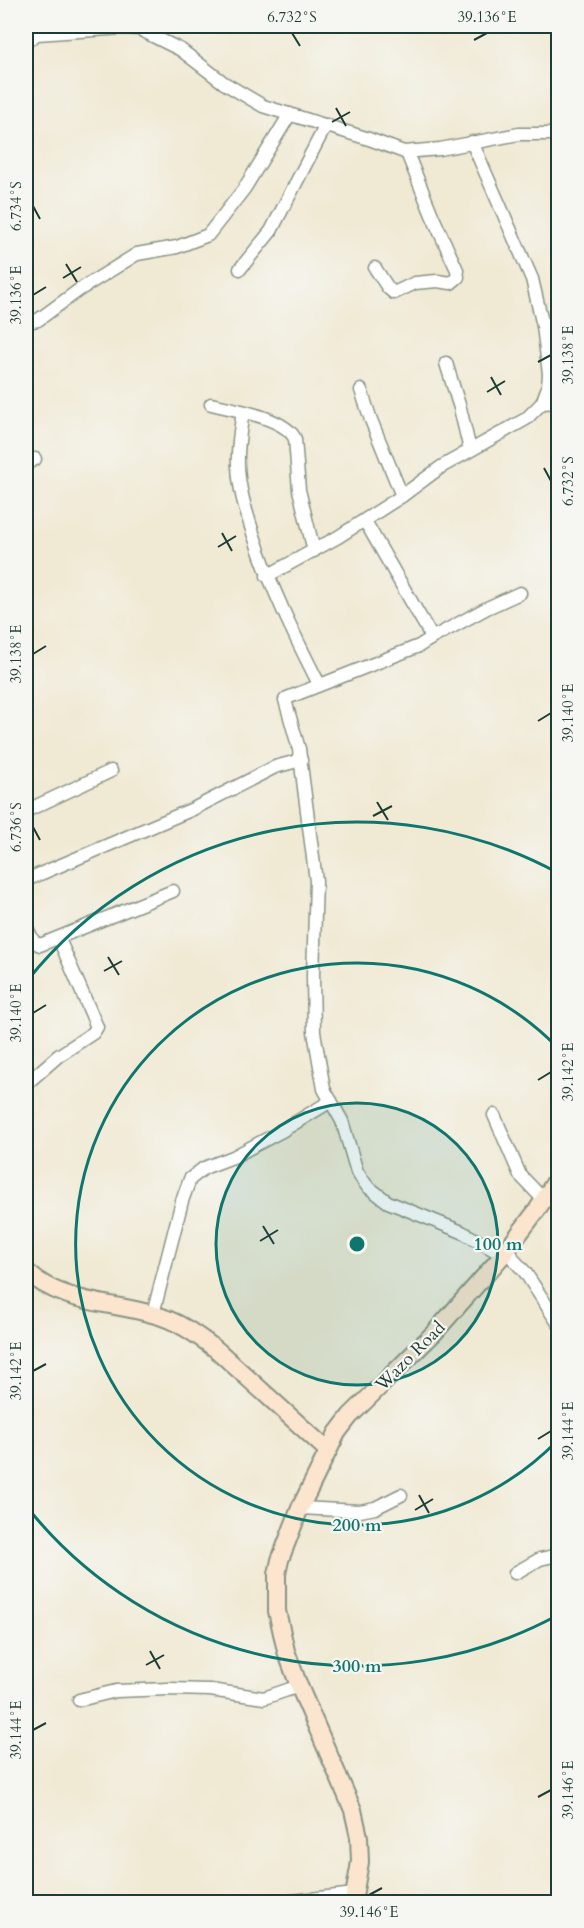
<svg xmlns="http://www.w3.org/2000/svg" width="584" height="1928" font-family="Cardo,serif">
<rect width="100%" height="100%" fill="#f6f6f2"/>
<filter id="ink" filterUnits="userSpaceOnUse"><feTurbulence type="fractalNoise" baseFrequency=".0167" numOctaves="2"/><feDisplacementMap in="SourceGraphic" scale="12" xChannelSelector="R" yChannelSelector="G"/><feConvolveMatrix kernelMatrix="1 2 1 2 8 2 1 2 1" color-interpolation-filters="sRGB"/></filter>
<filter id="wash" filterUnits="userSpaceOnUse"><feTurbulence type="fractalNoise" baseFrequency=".008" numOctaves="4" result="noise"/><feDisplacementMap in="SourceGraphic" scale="24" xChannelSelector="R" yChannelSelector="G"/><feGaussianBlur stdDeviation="1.35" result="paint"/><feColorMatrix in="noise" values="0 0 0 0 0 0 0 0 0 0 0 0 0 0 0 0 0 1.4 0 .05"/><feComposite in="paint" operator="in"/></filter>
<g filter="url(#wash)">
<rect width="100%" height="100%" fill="#f0e9d3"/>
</g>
<g filter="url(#ink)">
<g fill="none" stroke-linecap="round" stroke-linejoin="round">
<defs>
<g id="street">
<polyline points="443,27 444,26"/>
<polyline points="26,42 37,34 122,28 139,29 181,50 224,83 263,106 369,139 404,152 440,149 519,134 558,134"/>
<polyline points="375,268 388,288 394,293 415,283 437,281 451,283 458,277 457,270 432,215 407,153"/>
<polyline points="240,269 271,231 326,125"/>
<polyline points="26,322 38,320 79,290 137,254 177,247 208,235 244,189 290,114"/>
<polyline points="446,363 460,408 470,450"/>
<polyline points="361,390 371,420 402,496"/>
<polyline points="542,403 558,402"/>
<path d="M211,404c22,5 75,14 84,35l4,51 15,61"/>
<path d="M243,412c-3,18 -6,36 -5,54 1,24 8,45 15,67 17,53 41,102 66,151"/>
<polyline points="26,464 35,459"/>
<polyline points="365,521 430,634 430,639 419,646 287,698 285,700 299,749 316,881 313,976 314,1032 324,1089 342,1121 357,1172 367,1186 388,1202 462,1232 503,1255"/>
<polyline points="267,576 338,537 402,496 441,467 526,419 542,403 548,387 549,374 543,326 532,279 472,142"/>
<polyline points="430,639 487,608 520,593"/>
<polyline points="26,811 111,771"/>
<polyline points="26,880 193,809 275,767 301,760"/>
<polyline points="26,927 34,942 40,945 173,891"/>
<polyline points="26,1084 58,1056 93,1033 97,1027 59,939"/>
<polyline points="494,1115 520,1175 544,1200"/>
<polyline points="508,1248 514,1260 525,1272 558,1323"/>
<polyline points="153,1314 182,1201 190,1179 204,1168 233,1157 280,1132 331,1101"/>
<polyline points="300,1508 360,1511 375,1508 401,1495"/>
<polyline points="515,1573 540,1559 558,1555"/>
<polyline points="79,1700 116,1691 169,1689 210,1690 264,1698 299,1686"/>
<polyline points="283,1902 355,1894"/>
</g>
<g id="secondary">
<path d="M26,1271c34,32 83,31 126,43 25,6 45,21 65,36l110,100"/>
<polyline points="353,1902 360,1862 359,1837 353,1810 299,1686 286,1651 277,1611 277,1574 280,1560 300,1508 337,1433 350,1416 435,1332 503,1255 537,1210 558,1177"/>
</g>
</defs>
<use href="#street" stroke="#889384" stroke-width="15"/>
<use href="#secondary" stroke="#889384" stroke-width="20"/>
<use href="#street" stroke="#fff" stroke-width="12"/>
<use href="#secondary" stroke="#fce5cf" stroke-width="16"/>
</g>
</g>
<path fill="none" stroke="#1f3d34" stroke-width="2" d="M292,33l8,13M474,40l13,-7M336,108l10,18M332,122l18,-10M33,206l7,13M66,264l11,18M63,278l18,-11M33,295l13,-8M538,362l13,-7M491,377l10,18M487,392l18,-11M544,468l7,13M222,533l10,18M218,547l18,-11M33,654l13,-8M538,721l13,-8M377,802l11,18M373,816l19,-10M33,827l7,13M108,957l11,18M104,971l18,-10M33,1013l13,-8M538,1080l13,-8M263,1226l11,18M260,1241l18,-11M33,1371l13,-7M538,1439l13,-8M419,1495l10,18M415,1510l18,-11M150,1651l10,18M146,1665l18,-10M33,1730l13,-7M538,1797l13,-7M369,1895l13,-7"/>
<circle cx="357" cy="1244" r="141" fill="#0f766e" fill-opacity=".12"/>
<g fill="none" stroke="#0f766e" stroke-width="3">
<circle cx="357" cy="1244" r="141"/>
<path d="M557 1441A281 281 0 1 1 557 1047"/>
<path d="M558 1615A422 422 0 0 1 27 1507M27 981A422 422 0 0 1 558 873"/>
</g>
<g text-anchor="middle" stroke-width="4.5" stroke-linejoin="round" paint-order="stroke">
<g font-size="18" fill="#1f3d34" stroke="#f6f6f2">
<text transform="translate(410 1356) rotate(-45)" y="6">Wazo Road</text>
</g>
</g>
<circle cx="357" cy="1244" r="9" fill="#0f766e" stroke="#f6f6f2" stroke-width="3"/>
<g font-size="18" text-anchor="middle" font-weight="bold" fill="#0f766e" stroke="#f6f6f2" stroke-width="4.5" stroke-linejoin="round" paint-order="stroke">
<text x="498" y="1250">100 m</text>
<text x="357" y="1531">200 m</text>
<text x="357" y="1672">300 m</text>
</g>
<rect width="584" height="1928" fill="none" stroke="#f6f6f2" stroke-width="66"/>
<rect x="33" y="33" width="518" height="1862" fill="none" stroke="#1f3d34" stroke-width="2"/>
<g font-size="15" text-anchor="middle" fill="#1f3d34">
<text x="292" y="22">6.732°S</text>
<text x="487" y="22">39.136°E</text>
<text transform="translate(16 206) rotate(-90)" y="5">6.734°S</text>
<text transform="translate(16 295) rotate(-90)" y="5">39.136°E</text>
<text transform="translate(568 355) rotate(-90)" y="5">39.138°E</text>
<text transform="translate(568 481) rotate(-90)" y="5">6.732°S</text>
<text transform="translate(16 654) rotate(-90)" y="5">39.138°E</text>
<text transform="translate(568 713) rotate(-90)" y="5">39.140°E</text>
<text transform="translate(16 827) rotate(-90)" y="5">6.736°S</text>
<text transform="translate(16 1013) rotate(-90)" y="5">39.140°E</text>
<text transform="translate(568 1072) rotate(-90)" y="5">39.142°E</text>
<text transform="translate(16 1371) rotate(-90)" y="5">39.142°E</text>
<text transform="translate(568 1431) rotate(-90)" y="5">39.144°E</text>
<text transform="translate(16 1730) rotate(-90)" y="5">39.144°E</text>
<text transform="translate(568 1790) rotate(-90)" y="5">39.146°E</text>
<text x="369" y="1917">39.146°E</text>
</g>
</svg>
